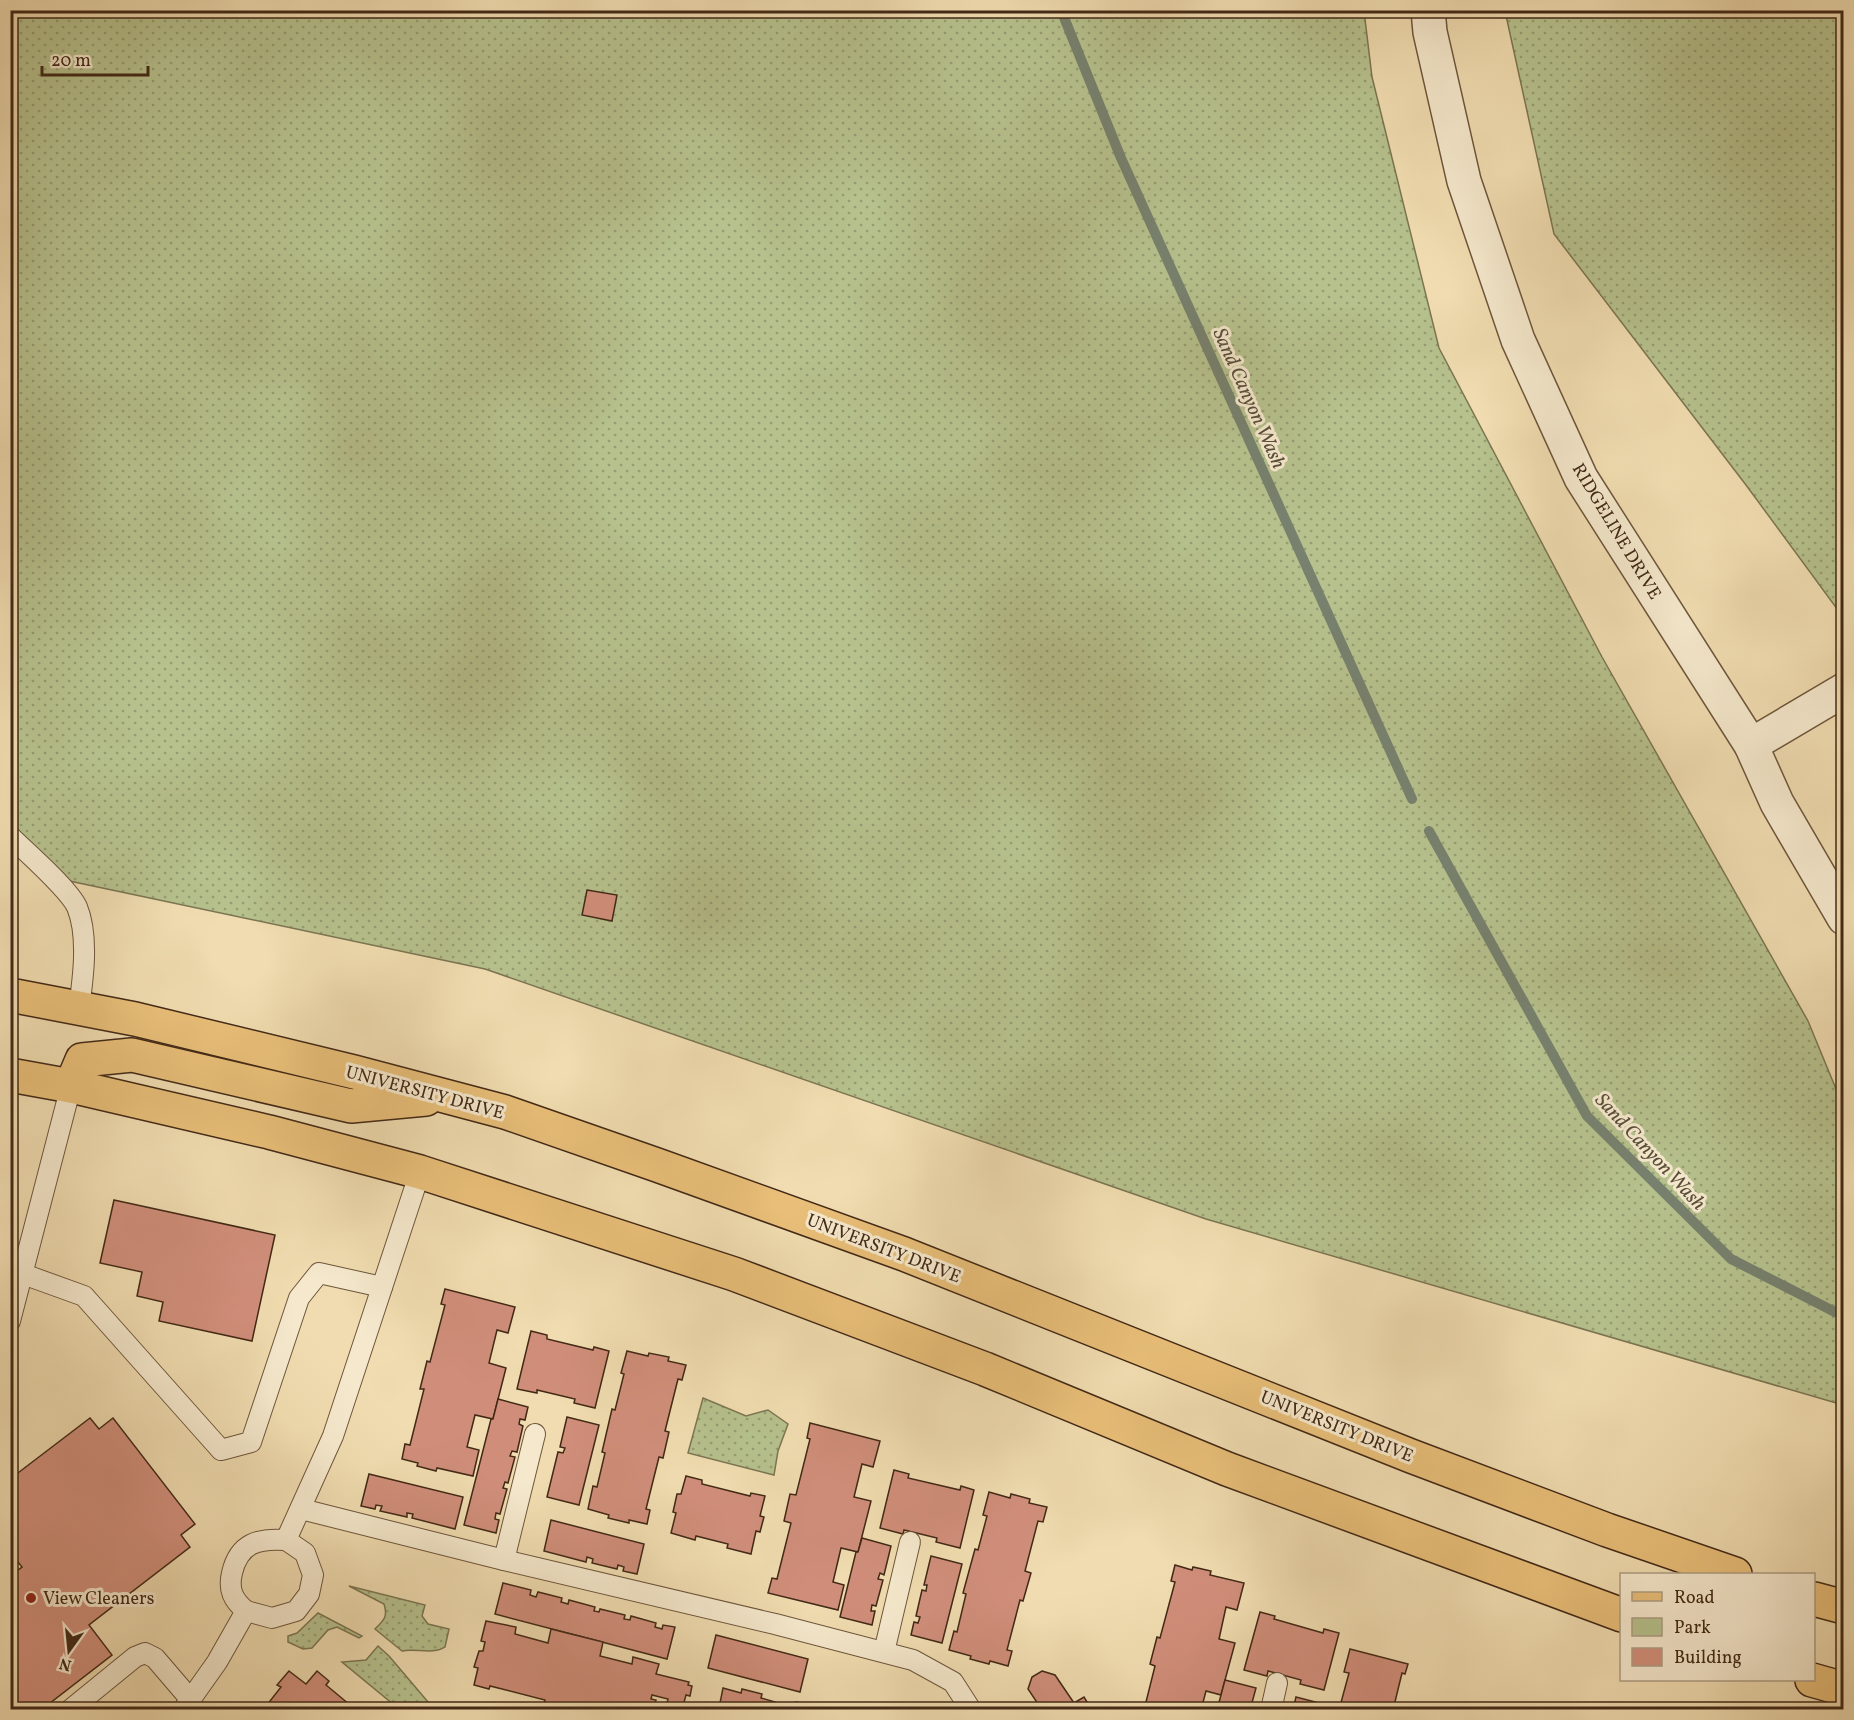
<svg xmlns="http://www.w3.org/2000/svg" width="1854" height="1720" font-family="Vollkorn,serif">
<defs>
<pattern id="green-dots" width="8" height="8" patternUnits="userSpaceOnUse" patternTransform="scale(1.5)"><rect width="8" height="8" fill="#b6c18d"/><path d="M2 2h.1M6 6h.1" fill="none" stroke="#969d72" stroke-width="1.8" stroke-linecap="round"/></pattern>
</defs>
<rect width="100%" height="100%" fill="#f0dcb0"/>
<filter id="stains"><feTurbulence type="fractalNoise" baseFrequency=".00333" numOctaves="4"/><feColorMatrix values="0 0 0 0 .2 0 0 0 0 .09 0 0 0 0 .02 0 0 0 .5 -.17"/></filter>
<radialGradient id="worn" r=".72"><stop offset=".6" stop-color="#630" stop-opacity="0"/><stop offset="1" stop-color="#630" stop-opacity=".3"/></radialGradient>
<g fill="url(#green-dots)" stroke="#7c7552" stroke-width="1.5">
<polygon points="10,11 1364,11 1372,77 1439,348 1602,657 1808,1021 1843,1106 1843,1405 1206,1219 485,969 60,879 11,829"/>
<polygon points="1505,11 1843,11 1843,617 1746,485 1554,234"/>
<polygon points="703,1398 746,1416 768,1410 788,1424 778,1451 774,1475 688,1453"/>
<path d="M349,1586l76,19 -3,11 6,8 21,5 -4,18c-12,8 -30,1 -43,4l-27,-22c9,-9 13,-12 9,-25z"/>
<polygon points="318,1613 362,1636 359,1638 337,1627 328,1630 312,1648 303,1649 288,1642 288,1636 297,1633"/>
<polygon points="378,1646 389,1656 434,1709 399,1709 342,1662 366,1660"/>
</g>
<g fill="none" stroke-linecap="round" stroke-linejoin="round">
<g stroke="#77816e" stroke-width="10">
<polyline points="1061,10 1121,158 1412,799"/>
<polyline points="1429,831 1587,1116 1731,1259 1835,1312"/>
</g>
</g>
<g fill="#d08e7a" stroke="#422916" stroke-width="1.5">
<polygon points="587,890 617,895 612,921 582,915"/>
<polygon points="114,1200 275,1235 252,1341 159,1321 163,1302 137,1296 142,1272 100,1263"/>
<polygon points="445,1289 515,1307 508,1333 497,1330 489,1363 506,1368 493,1419 475,1415 467,1447 479,1450 473,1476 437,1468 436,1471 417,1466 418,1463 402,1459 405,1444 410,1445 424,1389 420,1389 427,1361 430,1362 445,1305 441,1304"/>
<polygon points="531,1331 547,1335 547,1339 593,1350 594,1347 609,1351 595,1408 574,1403 575,1399 537,1390 537,1393 517,1389"/>
<polygon points="627,1351 648,1356 649,1353 669,1357 668,1361 686,1365 682,1380 678,1379 665,1431 669,1432 663,1458 659,1457 646,1509 650,1510 647,1524 629,1520 629,1523 608,1518 609,1515 588,1509 593,1486 597,1487 605,1453 602,1452 612,1409 615,1410 624,1374 621,1373"/>
<polygon points="498,1399 528,1407 525,1420 520,1419 519,1424 523,1426 517,1452 512,1451 510,1456 515,1457 508,1483 505,1482 503,1488 507,1489 500,1514 496,1513 495,1519 499,1520 496,1533 464,1525 491,1419 493,1419"/>
<polygon points="567,1417 599,1425 579,1505 547,1497 558,1452 563,1453 565,1448 560,1447"/>
<polygon points="90,1418 99,1429 113,1418 195,1524 181,1535 190,1547 89,1625 112,1655 41,1710 10,1710 10,1576 22,1567 10,1552 10,1479"/>
<polygon points="810,1423 880,1441 873,1467 862,1464 854,1497 871,1501 858,1552 841,1548 833,1582 844,1585 838,1610 768,1593 772,1578 777,1579 791,1523 784,1521 790,1494 796,1495 810,1439 807,1438"/>
<polygon points="894,1470 909,1474 908,1478 960,1490 961,1486 974,1490 960,1548 936,1542 937,1538 904,1530 903,1534 880,1528"/>
<polygon points="369,1474 463,1497 455,1529 412,1518 413,1514 407,1513 407,1517 380,1511 382,1506 376,1505 375,1509 361,1506"/>
<polygon points="686,1476 702,1480 702,1484 750,1496 751,1493 765,1496 760,1516 764,1517 760,1532 756,1531 751,1554 727,1548 728,1544 696,1536 695,1540 671,1533 676,1513 673,1512 677,1494 681,1494"/>
<polygon points="989,1492 1010,1498 1011,1494 1030,1499 1029,1503 1047,1507 1043,1522 1038,1521 1025,1571 1031,1573 1023,1601 1020,1600 1007,1650 1012,1651 1008,1666 990,1661 989,1664 970,1659 971,1656 949,1650 954,1631 957,1632 966,1594 963,1593 975,1549 978,1550 987,1516 983,1515"/>
<polygon points="551,1520 644,1544 637,1574 623,1571 624,1567 618,1565 617,1569 592,1563 593,1559 587,1557 586,1562 544,1551"/>
<polygon points="862,1538 891,1546 884,1575 880,1573 878,1579 883,1580 876,1606 872,1605 871,1611 875,1611 872,1625 840,1617 856,1552 858,1552"/>
<polygon points="931,1556 962,1564 942,1643 911,1635 914,1622 918,1623 920,1617 916,1616 922,1590 926,1591 927,1585 924,1585"/>
<polygon points="1175,1565 1192,1570 1193,1567 1211,1571 1210,1575 1244,1583 1237,1610 1226,1607 1219,1639 1235,1643 1221,1695 1206,1691 1201,1710 1144,1710 1155,1666 1150,1664 1157,1637 1160,1638 1175,1582 1171,1581"/>
<polygon points="503,1583 531,1590 530,1595 536,1597 538,1592 562,1598 561,1602 568,1604 569,1600 595,1607 594,1611 599,1612 600,1609 625,1615 624,1619 630,1620 631,1616 656,1623 655,1627 662,1629 663,1625 675,1627 667,1659 495,1614"/>
<polygon points="1260,1612 1275,1616 1274,1619 1323,1633 1324,1629 1339,1633 1324,1690 1300,1684 1301,1680 1268,1671 1267,1676 1244,1670"/>
<polygon points="486,1621 516,1627 515,1634 548,1643 551,1629 603,1642 600,1656 632,1664 633,1657 659,1664 656,1674 689,1682 688,1685 692,1686 690,1696 686,1695 682,1710 666,1707 668,1699 652,1695 651,1699 656,1700 654,1710 587,1710 573,1706 572,1710 563,1710 544,1704 545,1700 490,1686 489,1689 474,1685 478,1668 474,1667 479,1651 483,1651 485,1642 481,1641"/>
<polygon points="716,1635 808,1659 800,1692 708,1668"/>
<polygon points="1350,1649 1408,1664 1405,1674 1402,1673 1393,1710 1339,1710 1349,1673 1344,1672"/>
<polygon points="289,1671 306,1684 317,1671 329,1681 326,1685 356,1710 263,1710 281,1687 277,1685"/>
<polygon points="1042,1671 1055,1675 1074,1703 1084,1697 1092,1710 1042,1710 1028,1689 1032,1677"/>
<polygon points="1225,1680 1256,1688 1250,1710 1217,1710"/>
<polygon points="723,1688 741,1693 742,1689 762,1694 761,1698 782,1704 781,1710 723,1710 725,1704 720,1703"/>
<polygon points="1296,1697 1327,1705 1326,1710 1293,1710"/>
<polygon points="796,1702 826,1710 794,1710"/>
<polygon points="1539,1705 1556,1710 1537,1710"/>
</g>
<g fill="none" stroke-linecap="round" stroke-linejoin="round">
<defs>
<g id="service">
<path d="M10,836c17,17 58,52 67,71 12,29 6,72 2,101"/>
<polyline points="23,1274 84,1296 221,1450 251,1442 299,1298 319,1273 382,1287"/>
<polyline points="10,1321 71,1086"/>
<polyline points="301,1509 504,1560 775,1624 913,1660 953,1682 971,1710"/>
<polyline points="504,1560 535,1434"/>
<polyline points="246,1611 272,1618 296,1611 309,1594 313,1575 305,1553 286,1540"/>
<polyline points="884,1652 910,1542"/>
<polyline points="70,1710 135,1657 145,1653 155,1658 191,1700"/>
<path d="M183,1710l34,-48 29,-51c-13,-11 -18,-21 -14,-38 7,-30 26,-35 54,-33l47,-104 87,-264"/>
<polyline points="1271,1710 1277,1683"/>
</g>
<polyline id="minor" points="1751,745 1844,690"/>
<polyline id="tertiary" points="1428,10 1430,32 1464,181 1518,340 1581,478 1751,745 1777,803 1844,918"/>
<g id="primary">
<polyline points="10,995 135,1019 354,1072 505,1112 657,1165 904,1254 1411,1456 1607,1530 1735,1574"/>
<polyline points="10,1075 71,1086 269,1132 420,1172 734,1274 985,1369 1227,1469 1622,1615"/>
<polyline points="71,1086 82,1060 132,1055 351,1106 426,1099"/>
<polyline points="1814,1599 1844,1607"/>
<polyline points="1812,1680 1844,1689"/>
</g>
</defs>
<use href="#service" stroke="#6e563c" stroke-width="22"/>
<use href="#minor" stroke="#6e563c" stroke-width="36"/>
<use href="#tertiary" stroke="#6e563c" stroke-width="36"/>
<use href="#primary" stroke="#422916" stroke-width="36"/>
<use href="#service" stroke="#f5e8cc" stroke-width="20"/>
<use href="#minor" stroke="#f5e8cc" stroke-width="33"/>
<use href="#tertiary" stroke="#f5e8cc" stroke-width="33"/>
<use href="#primary" stroke="#e8be78" stroke-width="33"/>
</g>
<circle fill="#8f2418" stroke="#f5e8cc" stroke-width="2" cx="31" cy="1598" r="6"/>
<g text-anchor="middle" stroke-width="6" stroke-linejoin="round" paint-order="stroke">
<g font-size="18" fill="#422916" stroke="#f5e8cc">
<text transform="translate(1617 531) rotate(59)" y="6">RIDGELINE DRIVE</text>
<text transform="translate(425 1092) rotate(15)" y="6">UNIVERSITY DRIVE</text>
<text transform="translate(884 1248) rotate(21)" y="6">UNIVERSITY DRIVE</text>
<text transform="translate(1337 1426) rotate(22)" y="6">UNIVERSITY DRIVE</text>
</g>
<g font-size="18" fill="#422916" stroke="#f5e8cc" text-anchor="start">
<text x="43" y="1604">View Cleaners</text>
</g>
<g font-size="20" font-style="italic" fill="#584e3b" stroke="#f5e8cc">
<text transform="translate(1250 398) rotate(66)" y="7">Sand Canyon Wash</text>
<text transform="translate(1651 1151) rotate(47)" y="7">Sand Canyon Wash</text>
</g>
</g>
<rect width="1854" height="1720" fill="none" stroke="#f0dcb0" stroke-width="36"/>
<rect x="12" y="12" width="1830" height="1696" fill="none" stroke="#422916" stroke-width="3"/>
<rect x="18" y="18" width="1818" height="1684" fill="none" stroke="#422916" stroke-width="1.5"/>
<rect x="1620" y="1573" width="195" height="108" fill="#f5e8cc" stroke="#ad9c83" stroke-width="1.5"/>
<rect x="1632" y="1592" width="30" height="9" fill="#e8be78" stroke="#ad9c83" stroke-width="1.5"/>
<text x="1674" y="1603" font-size="18" fill="#422916">Road</text>
<rect x="1632" y="1618" width="30" height="18" fill="#b6c18d" stroke="#ad9c83" stroke-width="1.5"/>
<text x="1674" y="1633" font-size="18" fill="#422916">Park</text>
<rect x="1632" y="1648" width="30" height="18" fill="#d08e7a" stroke="#ad9c83" stroke-width="1.5"/>
<text x="1674" y="1663" font-size="18" fill="#422916">Building</text>
<g transform="translate(69 1651) rotate(195)" stroke="#f5e8cc" stroke-width="4.5" paint-order="stroke">
<path d="M0-4.5L10 22L0 15L-10 22Z" fill="#422916"/>
<text y="-9" font-size="16" font-weight="bold" text-anchor="middle" fill="#422916">N</text>
</g>
<path d="M42 66v9h106v-9" fill="none" stroke="#422916" stroke-width="3"/>
<text x="51" y="66" font-size="18" fill="#422916" stroke="#f5e8cc" stroke-width="4.5" paint-order="stroke">20 m</text>
<rect width="100%" height="100%" filter="url(#stains)"/>
<rect width="100%" height="100%" fill="url(#worn)"/>
</svg>
